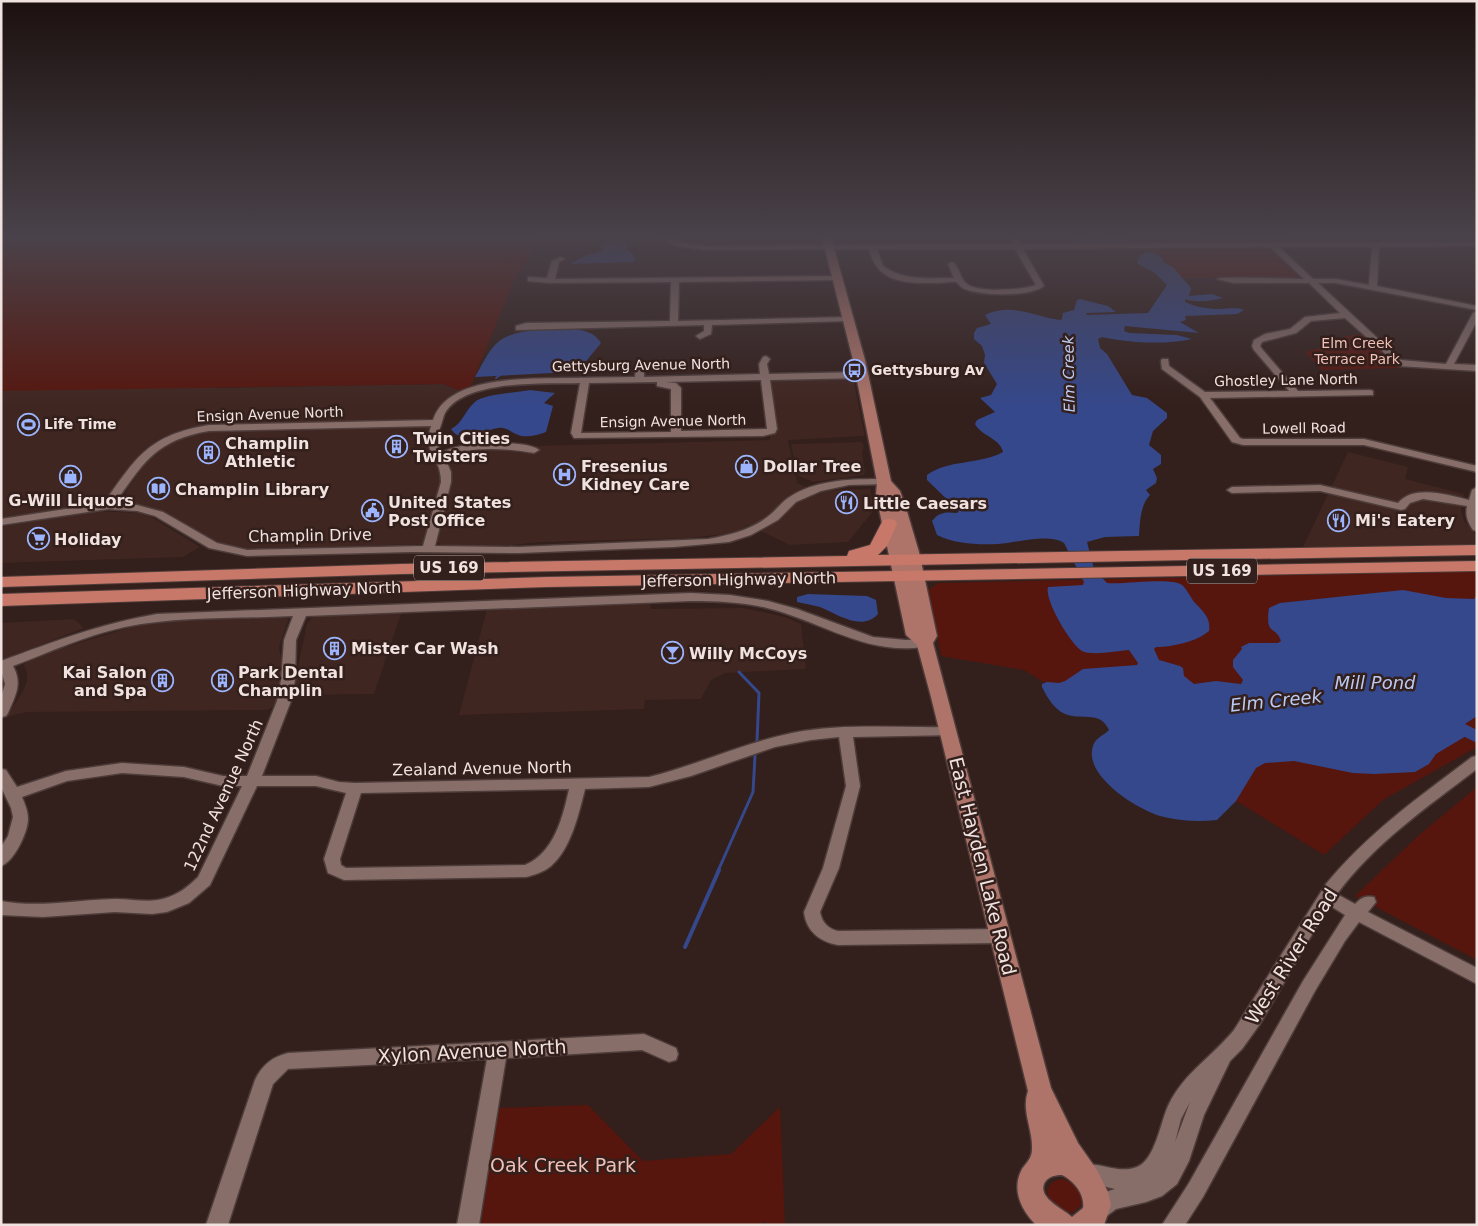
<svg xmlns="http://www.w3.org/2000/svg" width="1478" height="1226" font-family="'DejaVu Sans',sans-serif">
<rect width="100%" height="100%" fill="#331f1b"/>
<g fill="#402621">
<polygon points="1,367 218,388 443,384 463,392 447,400 439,408 434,417 425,421 217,425 185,429 161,438 146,448 116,488 98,503 1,518"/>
<polygon points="853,378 865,436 788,440 797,483 819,492 837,490 870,489 874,510 848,542 790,545 748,525 738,531 725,534 689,538 541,542 499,546 441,545 437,542 452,476 448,458 453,455 464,451 530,448 531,446 770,440 768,381 773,379"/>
<polygon points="426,425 431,428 428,438 429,448 442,469 442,478 425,541 422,544 262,550 238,549 222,545 205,537 162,512 146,506 125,504 123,501 128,488 158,447 199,431"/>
<polygon points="862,442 864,446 862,453 865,473 863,475 813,482 797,475 791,444"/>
<polygon points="1348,452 1408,467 1405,479 1464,494 1461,511 1464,521 1477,536 1476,544 1470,546 1302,549"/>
<polygon points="92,511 139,513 153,518 200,547 183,557 1,563 1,527"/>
<polygon points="650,602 651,609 743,608 785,617 801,624 806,669 725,673 711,680 701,699 645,700 644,709 459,715 487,609"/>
<polygon points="402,611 374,694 292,695 307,624 313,616 321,614"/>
<polygon points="283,615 287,617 288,621 279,647 283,669 279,704 267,710 26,712 6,717 22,693 27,681 27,673 24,665 28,660 36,656 141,624 180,619"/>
<polygon points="74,619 84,628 1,660 1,623"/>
</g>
<g fill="#56160d">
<polygon points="1,237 539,237 532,253 521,272 517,273 471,386 461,391 443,384 1,391"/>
<polygon points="1198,237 1290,237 1298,244 1205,244"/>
<polygon points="1269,248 1301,278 1183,278 1158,254 1144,249"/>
<polygon points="1364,334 1399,368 1322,370 1305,352 1338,343 1346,336"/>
<polygon points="1477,571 1477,747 1383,800 1324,855 1024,670 941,656 928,590 938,583"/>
<polygon points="1477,787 1477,960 1355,896 1419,835"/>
<polygon points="588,1105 643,1161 731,1154 780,1107 785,1225 767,1225 764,1221 760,1225 481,1225 498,1108"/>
<path d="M1063,1179c12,4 20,12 18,26l-7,7c-22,5 -41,-30 -11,-33z"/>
</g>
<g fill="#35488c">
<polygon points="625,241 628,245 626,249 631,252 635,258 634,262 570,264 584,256 602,251 604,249 600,247 606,242"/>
<path d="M1147,252l8,1 8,6v3l10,5 18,21 -2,8 23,-2 11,4c-12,3 -27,5 -38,1v3c11,5 23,7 35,7 9,0 15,-2 24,1l-7,4 -52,2 1,4 -6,2 19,11 -74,-7 -1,5 5,2 48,2 15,4c-28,6 -63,4 -90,-2l-4,2 2,9 7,6 25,41 15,3 20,15v5l-14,13 -4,14 12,10v9l-8,5 4,9 -1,5 -10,7 4,5c-10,10 -10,28 -11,41l-34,1 -18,5 7,27 13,14c16,2 64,-6 75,2 6,5 9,14 14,19 8,8 15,15 13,27 -11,10 -36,16 -53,16l-2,2 5,11 21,6 3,2 1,8 10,8 22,-3 25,3 2,-4 -10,-13v-7l9,-11 -1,-2 8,-4h29l3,-2c-5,-16 -16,-4 -12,-33l11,-5 123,-13 43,8 28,1 3,-4v121l-21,14 10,6 -30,18 -7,10 -14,8 -41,2 -21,-1 -59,-12 -29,2 -9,5 -20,33 -19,19c-19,2 -38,1 -57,-4 -23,-7 -77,-40 -67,-70 2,-8 10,-10 16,-16 -9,-19 -24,-10 -41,-15 -13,-4 -20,-16 -26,-28v-3l5,-2 12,1 6,-2 18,-12 54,-4 1,-2 -9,-13c-11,1 -38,6 -47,1 -11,-6 -38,-51 -34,-64l35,-2 1,-3 -20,-39c-16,-10 -48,0 -66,1 -20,1 -43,0 -61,-9l-5,-14c7,-9 14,-9 25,-8l2,-2 -32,-31v-5c22,-16 53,-10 76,-23 -3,-14 -22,-16 -28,-28l2,-4 18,-8 -15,-14 11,-3 6,-11 -13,-21 1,-8 -3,-9 -8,-7v-6l3,-5 14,-4 -6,-9c27,-13 49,2 75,5l2,-1 1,-6 11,-3 3,-10 3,-1 28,7 8,6 -30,1 1,2 61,-2 19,-28 -12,-12 -17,-9 -1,-2 4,-8z"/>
<path d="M574,329c12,2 20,3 27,14l-14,17 -15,12 -97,5c6,-10 12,-24 21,-33 16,-17 56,-14 78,-15z"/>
<path d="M530,390l25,3 -11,10 9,3 -7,26c-8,3 -22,7 -30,2 -7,-3 -10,-7 -18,-6 -15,2 -36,18 -47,1 12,-6 14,-19 24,-27 9,-8 41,-9 55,-12z"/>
<path d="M808,594l59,2 9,4 2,14c-16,18 -41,0 -58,-7 -7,-2 -15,-3 -23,-5v-5z"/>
</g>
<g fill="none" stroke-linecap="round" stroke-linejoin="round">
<polyline stroke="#35488c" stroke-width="2" points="496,378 501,374"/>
<g stroke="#35488c" stroke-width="3">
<polyline points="739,672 759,693 757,741"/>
<polyline points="718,871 753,792 755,756"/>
</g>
<polyline stroke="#35488c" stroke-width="4" points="685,947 719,870"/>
<g fill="#35488c" fill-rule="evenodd">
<path d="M1073,237h9l3,2 39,-1 13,6 -4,3c-18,-5 -47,5 -60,-10z"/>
<polygon points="1443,713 1477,730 1477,743 1437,723 1435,719 1437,715"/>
</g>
<defs>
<g id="minor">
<path d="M659,237h9l13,5 22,4 310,-2 -4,-7h6l5,7 457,-2v4l-98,1 -2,39 100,20v4l-141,-27h-18l83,77 45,4 27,-51 4,-2v10l-23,43 23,1v6l-78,-5 -54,-48 -34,3 -15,12 -34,9 -2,4 2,3 36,42 72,-1 3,1v4l-163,3 30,40 3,1h121l113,27v6l-113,-27h-121l-11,-3 -32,-45 -38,-28 -1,-8 1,-2h6l1,7 36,26 84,-1 -35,-41 -2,-4 2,-6 11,-6 25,-5 15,-12 35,-4 -31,-30h-75l-17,-4c4,-3 75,0 87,0l-34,-32 -247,2 21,37c-14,11 -62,10 -79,3 -4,-1 -6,-5 -9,-7 -4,-1 -14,1 -19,1 -30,0 -60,1 -68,-34l-166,1 -27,-4zM1279,247h92l1,1 -3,37 -33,-6h-23zM877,249h138l21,36c-14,5 -57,8 -69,-1 -8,-6 -7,-18 -15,-22l-4,2 6,14c-24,0 -51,3 -71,-12z"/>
<polygon points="561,257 565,259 559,262 555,279 836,276 839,276 839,280 679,282 678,321 849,317 853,319 849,321 712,325 711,334 700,339 696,336 704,331 704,325 516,330 516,326 526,323 670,321 671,282 550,283 528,281 528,277 547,278 552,261"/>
<path d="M766,356l4,3 -3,5 2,10 94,-2 5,3 -5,3 -93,2 7,49 -2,4 -12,3 -189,2 -3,-5 9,-50c-35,1 -115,-4 -135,30 -2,4 -3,10 -5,15 -2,9 -4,17 2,25 13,-11 84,-14 97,-3l-5,3c-21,-4 -72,-9 -88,7l5,12v10l-16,64 84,1 189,-8c22,-4 46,-10 63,-25 6,-5 11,-12 17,-16 27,-19 65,-19 96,-19l4,1 1,2 -1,2 -39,1 -28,6 -25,11 -18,18 -27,15 -22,7 -55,5 -155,6 -108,-1 -164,4 -38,-8 -54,-32 -18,-5 -29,-2 -107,16v-6l103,-16c33,-47 45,-68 105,-78l224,-5c14,-45 95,-41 132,-42 23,0 46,-1 70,-1l1,-11 4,-3 4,3v11l116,-3 -1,-10 4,-7zM761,380l6,49 -86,2v-43l-5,-5 -10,-1zM657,382v4l14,3v43l-90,1 8,-50zM431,426c-9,30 10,29 10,56l-18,64 -176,4 -30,-7 -54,-31 -26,-7 -22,-2c29,-41 41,-63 94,-72z"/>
<path d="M1320,485l78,18c16,-19 50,-8 71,-3l3,-10 5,-3v44l-4,-1c-5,-8 -8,-14 -6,-24l-44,-7 -13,4 -5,6 -4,1 -81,-19 -88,2 -5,-3 5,-3z"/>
<path d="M691,593l39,2 38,6 29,8 76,28 33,3 19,-1 6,4c-4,5 -11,4 -17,5 -53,4 -97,-28 -147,-40 -25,-6 -50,-7 -76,-7l-385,15 -10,24 -1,40 -4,21 -29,75h54l23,6 16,1 294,-6c49,-12 94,-34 143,-44 52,-10 105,-5 157,-6l5,2 2,3 -2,3 -101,2 7,49 -21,82 -19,44c2,10 8,17 18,19l162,-2 6,2 3,5 -3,5 -6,2 -162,2c-18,-3 -32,-14 -34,-33l19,-44 23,-82 -7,-49 -28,3 -36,7 -84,29 -42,11 -64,2c-6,24 -14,60 -34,77 -7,6 -17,9 -25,11l-182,3 -16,-7 -4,-14 22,-66 -30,-7h-59l-47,99 -21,18 -22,9 -15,2 -37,-2 -72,5 -42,-2v-14c37,7 75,-1 112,-2 17,-1 36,5 53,-1 13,-4 23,-12 32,-21l44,-91h-19l-39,-9 -62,-4 -55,8 -45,16c3,7 6,14 6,22 0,13 -14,43 -27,47v-19l7,-11 5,-19 -2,-9 -10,-21v-18l5,1 11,17 49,-16 56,-8 62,4 39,9h24l30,-75 4,-21 3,-40 9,-24c-55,3 -113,0 -168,11 -38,8 -75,25 -112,39 10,18 2,30 -5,47l-2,3 -5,1v-20l4,-13 -4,-14v-9c54,-20 99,-37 156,-47zM569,789c-6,28 -15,64 -44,76l-179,3 -5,-3 -1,-6 21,-66z"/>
<path d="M1477,756v13c-50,38 -102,74 -140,125l18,10c6,-6 10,-9 19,-7l2,5 -8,10 109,56v16l-118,-62 -14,19 -30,50 -112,206 -18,28h-23l27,-42 114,-202 42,-66 -16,-10 -69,119 -18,25 -12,12 -26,54 -15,46 -12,23 -15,12 -16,6 -30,7 -12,9 -7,3 -7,-3 -4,-7c6,-13 16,-18 29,-22l-38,-9 -3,-7 3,-7c18,-7 40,9 60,1 19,-8 23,-45 32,-63 15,-31 44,-48 65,-74l92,-146c42,-51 94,-88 146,-127zM1190,1102l-15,40 6,-23z"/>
<path d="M644,1034l32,14 2,6 -2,6 -7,2 -27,-12 -136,8 -27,167h-22l30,-166 -199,10 -15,15 -45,141h-22l49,-145c7,-15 17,-23 33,-27z"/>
</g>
<path id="major" d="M822,237h9l34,123 26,121 9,10 6,17 13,44 18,84 -4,7 118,445 27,55 19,27 11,22 3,13 -7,20h-68c-15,-15 -25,-36 -14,-56 5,-7 10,-11 10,-20 1,-20 -11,-38 -4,-58l-97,-394 -14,-52 -11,-10 -30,-140 1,-13 -24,-122zM1062,1175c12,6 23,19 21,33l-11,9c-8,-8 -36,-19 -27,-35 4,-6 11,-7 17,-7z"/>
<g id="highway">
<polygon points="889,519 895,520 897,524 887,546 878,555 1477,545 1477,555 401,574 1,587 1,577 401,564 847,556 849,551 870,545 883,520"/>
<polygon points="1477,561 1477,571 547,587 1,606 1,594 547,577"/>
</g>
</defs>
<use href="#minor" stroke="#4d3c3a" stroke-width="3"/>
<use href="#major" stroke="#4d3c3a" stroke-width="3"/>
<use href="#highway" stroke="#4d3c3a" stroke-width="2"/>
<use href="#minor" fill="#876e69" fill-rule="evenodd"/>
<use href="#major" fill="#ae7469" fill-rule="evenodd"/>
<use href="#highway" fill="#c87869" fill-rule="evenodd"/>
</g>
<linearGradient id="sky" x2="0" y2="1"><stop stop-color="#1c110f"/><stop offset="0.58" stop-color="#4a424a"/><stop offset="1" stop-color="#4a424a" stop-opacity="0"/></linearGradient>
<rect width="1478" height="408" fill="url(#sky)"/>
<defs>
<symbol id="bus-ring" viewBox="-11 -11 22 22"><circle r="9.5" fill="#331f1b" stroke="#9bb4fd" stroke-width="1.5"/><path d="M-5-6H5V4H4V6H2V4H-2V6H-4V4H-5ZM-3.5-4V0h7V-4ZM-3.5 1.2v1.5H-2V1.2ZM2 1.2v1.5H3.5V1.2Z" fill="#9bb4fd"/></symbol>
<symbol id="stadium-ring" viewBox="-11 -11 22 22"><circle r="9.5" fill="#331f1b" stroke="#9bb4fd" stroke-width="1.5"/><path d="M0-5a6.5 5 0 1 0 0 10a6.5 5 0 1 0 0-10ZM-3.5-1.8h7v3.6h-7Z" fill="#9bb4fd"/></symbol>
<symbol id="building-ring" viewBox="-11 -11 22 22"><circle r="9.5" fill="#331f1b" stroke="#9bb4fd" stroke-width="1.5"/><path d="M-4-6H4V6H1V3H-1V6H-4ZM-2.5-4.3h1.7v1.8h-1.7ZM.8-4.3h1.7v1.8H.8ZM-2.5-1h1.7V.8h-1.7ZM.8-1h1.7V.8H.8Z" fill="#9bb4fd"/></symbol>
<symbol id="shop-ring" viewBox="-11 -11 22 22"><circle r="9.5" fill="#331f1b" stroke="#9bb4fd" stroke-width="1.5"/><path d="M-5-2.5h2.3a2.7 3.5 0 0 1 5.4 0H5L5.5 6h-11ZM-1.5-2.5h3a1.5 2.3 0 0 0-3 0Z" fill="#9bb4fd"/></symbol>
<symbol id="hospital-ring" viewBox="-11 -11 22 22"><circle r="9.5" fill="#331f1b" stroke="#9bb4fd" stroke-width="1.5"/><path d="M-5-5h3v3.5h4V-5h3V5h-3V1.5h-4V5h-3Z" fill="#9bb4fd"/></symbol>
<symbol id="library-ring" viewBox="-11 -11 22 22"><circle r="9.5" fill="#331f1b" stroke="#9bb4fd" stroke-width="1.5"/><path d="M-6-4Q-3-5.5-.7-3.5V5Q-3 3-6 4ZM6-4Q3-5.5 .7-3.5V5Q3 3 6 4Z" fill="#9bb4fd"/></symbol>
<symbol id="restaurant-ring" viewBox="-11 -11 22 22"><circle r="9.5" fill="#331f1b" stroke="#9bb4fd" stroke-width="1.5"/><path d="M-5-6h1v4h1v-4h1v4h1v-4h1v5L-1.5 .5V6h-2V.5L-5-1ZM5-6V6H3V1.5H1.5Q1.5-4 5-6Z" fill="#9bb4fd"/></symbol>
<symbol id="civic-ring" viewBox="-11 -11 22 22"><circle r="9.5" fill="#331f1b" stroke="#9bb4fd" stroke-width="1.5"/><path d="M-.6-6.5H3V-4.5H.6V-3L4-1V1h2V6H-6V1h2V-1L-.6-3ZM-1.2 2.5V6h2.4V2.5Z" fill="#9bb4fd"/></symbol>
<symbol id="supermarket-ring" viewBox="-11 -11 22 22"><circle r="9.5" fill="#331f1b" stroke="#9bb4fd" stroke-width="1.5"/><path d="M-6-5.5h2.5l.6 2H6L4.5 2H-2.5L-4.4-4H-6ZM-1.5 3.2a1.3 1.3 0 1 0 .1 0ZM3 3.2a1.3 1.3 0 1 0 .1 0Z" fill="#9bb4fd"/></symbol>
<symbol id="bar-ring" viewBox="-11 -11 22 22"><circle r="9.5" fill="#331f1b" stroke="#9bb4fd" stroke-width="1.5"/><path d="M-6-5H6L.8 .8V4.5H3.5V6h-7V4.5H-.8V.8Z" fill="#9bb4fd"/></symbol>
</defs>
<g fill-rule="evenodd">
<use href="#bus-ring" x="842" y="358" width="25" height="25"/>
<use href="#stadium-ring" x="16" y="412" width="25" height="25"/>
<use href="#building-ring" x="384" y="434" width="25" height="25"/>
<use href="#building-ring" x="196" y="440" width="25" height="25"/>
<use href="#shop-ring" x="734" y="454" width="25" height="25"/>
<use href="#hospital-ring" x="552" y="462" width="25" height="25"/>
<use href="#shop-ring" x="58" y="464" width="25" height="25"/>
<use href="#library-ring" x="146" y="476" width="25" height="25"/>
<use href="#restaurant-ring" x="834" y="490" width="25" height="25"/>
<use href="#civic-ring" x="360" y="498" width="25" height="25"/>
<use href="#restaurant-ring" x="1326" y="508" width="25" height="25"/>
<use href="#supermarket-ring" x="26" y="526" width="25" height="25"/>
<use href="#building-ring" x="322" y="636" width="25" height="25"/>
<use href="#bar-ring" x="660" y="640" width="25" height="25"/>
<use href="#building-ring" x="150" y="668" width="25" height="25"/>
<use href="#building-ring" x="210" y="668" width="25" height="25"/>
</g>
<g text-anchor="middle" stroke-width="5" stroke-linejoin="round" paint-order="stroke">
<g font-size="14" fill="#f1c0b7" stroke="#331f1b">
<text x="1357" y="348">Elm Creek<tspan x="1357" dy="16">Terrace Park</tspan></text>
</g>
<g font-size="14" fill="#f0e2df" stroke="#331f1b">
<text transform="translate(641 365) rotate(-1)" y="5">Gettysburg Avenue North</text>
<text transform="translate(1286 380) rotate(-1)" y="5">Ghostley Lane North</text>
<text transform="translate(270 414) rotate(-2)" y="5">Ensign Avenue North</text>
<text transform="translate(673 421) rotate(-1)" y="5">Ensign Avenue North</text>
<text transform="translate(1304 428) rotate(-1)" y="5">Lowell Road</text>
</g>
<g font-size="14" font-weight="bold" fill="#f0e2df" stroke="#331f1b" text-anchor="start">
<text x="871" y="375">Gettysburg Av</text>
<text x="44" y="429">Life Time</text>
</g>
<g font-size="15" font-style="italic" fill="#bbcaf2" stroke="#331f1b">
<text transform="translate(1069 374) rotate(-91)" y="5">Elm Creek</text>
</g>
<g fill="#331f1b" stroke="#b7a8a4" stroke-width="1">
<rect x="414" y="555.5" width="70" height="25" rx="4"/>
<rect x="1187" y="558.5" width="70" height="25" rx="4"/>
</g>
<g font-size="15" font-weight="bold" fill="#f0e2df">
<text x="449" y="573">US 169</text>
<text x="1222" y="576">US 169</text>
</g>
<g font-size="16" font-weight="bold" fill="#f0e2df" stroke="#331f1b" text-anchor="start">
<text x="413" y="444">Twin Cities<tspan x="413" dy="18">Twisters</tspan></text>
<text x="225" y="449">Champlin<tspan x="225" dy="18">Athletic</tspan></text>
<text x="581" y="472">Fresenius<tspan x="581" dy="18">Kidney Care</tspan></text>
<text x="763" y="472">Dollar Tree</text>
<text x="175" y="495">Champlin Library</text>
<text x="71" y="506" text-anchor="middle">G-Will Liquors</text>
<text x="388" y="508">United States<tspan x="388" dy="18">Post Office</tspan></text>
<text x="863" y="509">Little Caesars</text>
<text x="1355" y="526">Mi's Eatery</text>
<text x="54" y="545">Holiday</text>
<text x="351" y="654">Mister Car Wash</text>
<text x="689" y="659">Willy McCoys</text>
<text x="147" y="678" text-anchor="end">Kai Salon<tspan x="147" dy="18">and Spa</tspan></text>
<text x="238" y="678">Park Dental<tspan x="238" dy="18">Champlin</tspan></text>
</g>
<g font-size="16" fill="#f0e2df" stroke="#331f1b">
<text transform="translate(310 535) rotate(-1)" y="6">Champlin Drive</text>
<text transform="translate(739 579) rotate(-1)" y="6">Jefferson Highway North</text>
<text transform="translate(304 590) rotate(-2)" y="6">Jefferson Highway North</text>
<text transform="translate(482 768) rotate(-1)" y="6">Zealand Avenue North</text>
<text transform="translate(223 795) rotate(-65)" y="6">122nd Avenue North</text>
</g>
<g font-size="18" font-style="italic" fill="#bbcaf2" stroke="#331f1b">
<text x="1375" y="689">Mill Pond</text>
<text transform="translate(1276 701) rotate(-6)" y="6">Elm Creek</text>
</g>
<g font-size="19" fill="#f0e2df" stroke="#331f1b">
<text transform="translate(983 866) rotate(76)" y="7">East Hayden Lake Road</text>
<text transform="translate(1291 956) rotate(-58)" y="7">West River Road</text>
<text transform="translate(472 1051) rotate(-3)" y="7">Xylon Avenue North</text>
</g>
<g font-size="19" fill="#f1c0b7" stroke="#331f1b">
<text x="563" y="1172">Oak Creek Park</text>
</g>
</g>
<rect width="1478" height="1226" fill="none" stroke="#f0e2df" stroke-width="5"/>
</svg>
